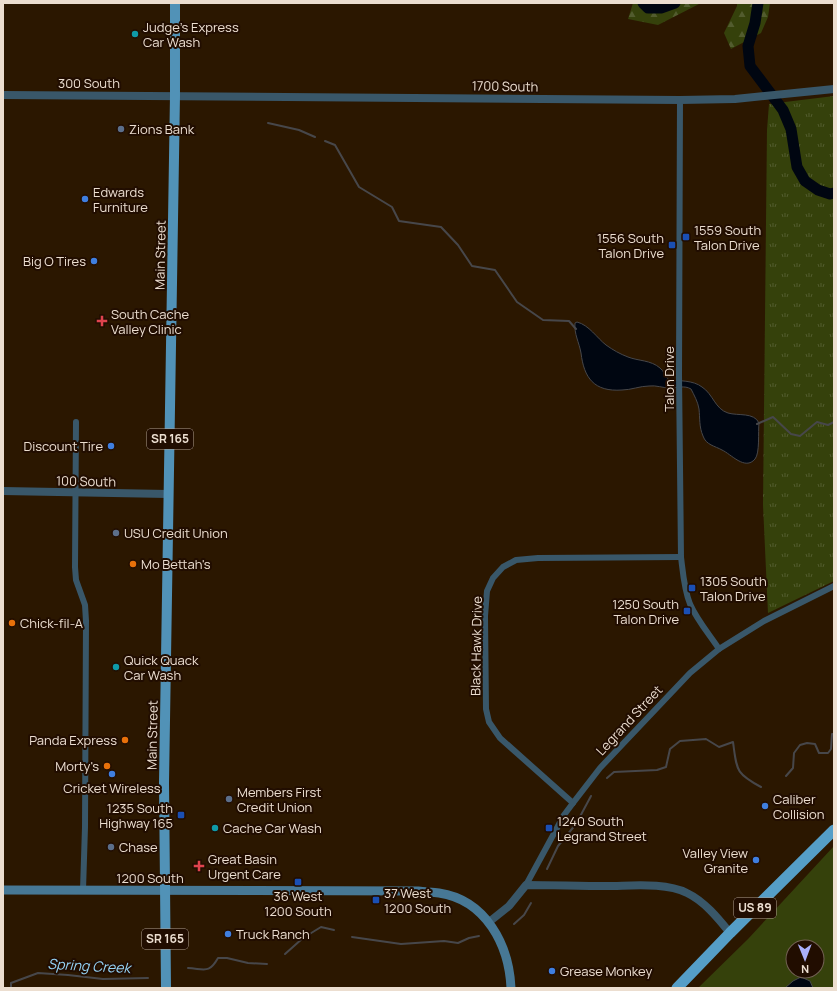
<svg xmlns="http://www.w3.org/2000/svg" width="837" height="991" font-family="Manrope,sans-serif">
<defs>
<pattern id="forest-firs" width="22" height="20" patternUnits="userSpaceOnUse"><rect width="22" height="20" fill="#35410b"/><path d="M5 1l3.5 6h-7zM16 11l3.5 6h-7z" fill="#525c2e"/></pattern>
<pattern id="park-tufts" width="24" height="20" patternUnits="userSpaceOnUse"><rect width="24" height="20" fill="#35410b"/><path d="M3 7l-1-3M5 7V3M7 7l1-3M15 17l-1-3M17 17v-4M19 17l1-3" fill="none" stroke="#525c2e"/></pattern>
</defs>
<rect width="100%" height="100%" fill="#2b1700"/>
<path fill="#35410b" fill-rule="evenodd" d="M834,846v142h-136l50,-49zM793,947h24v24h-24z"/>
<g fill="url(#forest-firs)">
<polygon points="633,3 701,3 658,25 628,19"/>
<polygon points="737,3 770,3 768,17 761,33 731,49 724,33 737,6"/>
</g>
<polygon fill="url(#park-tufts)" points="834,96 834,581 768,613 763,505 767,130 769,104"/>
<g fill="#000611" stroke="#47474a">
<path d="M577,322c12,3 20,16 29,23 7,5 14,9 22,12 10,4 23,3 32,11 4,3 5,8 9,12 10,1 24,0 33,7 11,7 13,22 26,26 10,3 26,-1 31,10 -1,9 1,30 -4,36 -10,12 -24,-5 -33,-9 -7,-4 -16,-5 -19,-14 -4,-9 -3,-18 -4,-27 -1,-7 -5,-14 -8,-20 -7,-4 -13,-1 -21,-1 -7,0 -14,-3 -21,-2 -9,0 -18,4 -27,4 -28,2 -38,-12 -41,-37 -2,-11 -7,-19 -6,-30z"/>
<polygon points="801,977 810,981 813,988 785,988 793,981"/>
</g>
<g fill="none" stroke-linecap="round" stroke-linejoin="round">
<g stroke="#47474a" stroke-width="2">
<polyline points="268,123 299,130 315,137"/>
<polyline points="325,141 335,145 359,187 392,207 399,221 441,227 458,245 472,266 495,270 517,302 543,320 569,321 576,329"/>
<polyline points="757,424 773,417 791,434 800,436 817,422 828,425 834,422"/>
<polyline points="786,776 793,768 794,753 800,745 807,743 815,744 819,753 828,753 831,749 832,734 834,734"/>
<path d="M607,778l7,-6 43,-2 9,-3 4,-18 10,-8 26,-2 13,8 14,-5c4,28 2,31 28,45"/>
<polyline points="547,869 558,846 576,824 591,796"/>
<polyline points="514,924 524,915 531,903"/>
<polyline points="352,937 401,944 444,941 458,943 469,938 479,936"/>
<polyline points="285,954 303,938 321,927 334,930"/>
<path d="M188,968c17,1 21,6 30,-10h9l21,5 19,1"/>
<polyline points="11,988 11,983 38,973 68,975 103,979 148,978"/>
</g>
<g stroke="#000611" stroke-width="11">
<polyline points="643,3 648,8 661,8 675,3"/>
<polyline points="758,3 755,23 748,46 750,66 783,110 791,129 797,167 805,181 818,190 830,194 834,193"/>
</g>
<g stroke="#395769" stroke-width="6">
<path d="M680,100l-1,275 2,182c2,16 3,32 9,47 7,16 19,30 29,45"/>
<polyline points="76,422 75,567 76,580 85,605 86,621 85,827 83,890"/>
<polyline points="573,803 500,738 489,722 486,709 485,616 487,591 493,578 503,567 516,560 538,558 681,557"/>
<polyline points="526,885 564,815 573,803 600,768 690,673 719,649 764,621 834,586"/>
</g>
<g stroke="#395769" stroke-width="8">
<polyline points="3,95 680,100 735,99 834,89"/>
<polyline points="3,491 168,494"/>
<path d="M489,922l20,-16 17,-21c27,0 53,1 80,1 25,0 59,-4 81,7 17,8 31,25 43,40"/>
</g>
<path stroke="#477895" stroke-width="9" d="M3,890l415,1c7,1 14,1 21,2 47,7 70,52 72,95"/>
<polyline stroke="#5192b7" stroke-width="10" points="166,988 164,783 175,95 175,3"/>
<polyline stroke="#559ec7" stroke-width="11" points="677,988 730,933 834,830"/>
</g>
<g fill="#0f9aa8" stroke="#210d00" stroke-width="1.5">
<circle cx="135" cy="34" r="4"/>
<circle cx="116" cy="667" r="4"/>
<circle cx="215" cy="828" r="4"/>
</g>
<g fill="#5c6f8a" stroke="#210d00" stroke-width="1.5">
<circle cx="121" cy="129" r="4"/>
<circle cx="116" cy="533" r="4"/>
<circle cx="229" cy="799" r="4"/>
<circle cx="111" cy="847" r="4"/>
</g>
<g fill="#3f7fe0" stroke="#210d00" stroke-width="1.5">
<circle cx="85" cy="199" r="4"/>
<circle cx="94" cy="261" r="4"/>
<circle cx="111" cy="446" r="4"/>
<circle cx="112" cy="774" r="4"/>
<circle cx="765" cy="806" r="4"/>
<circle cx="756" cy="860" r="4"/>
<circle cx="228" cy="934" r="4"/>
<circle cx="552" cy="971" r="4"/>
</g>
<g fill="#1a4fb4" stroke="#210d00" stroke-width="1.5">
<rect x="682" y="233" width="8" height="8" rx="2"/>
<rect x="668" y="241" width="8" height="8" rx="2"/>
<rect x="688" y="584" width="8" height="8" rx="2"/>
<rect x="683" y="607" width="8" height="8" rx="2"/>
<rect x="177" y="811" width="8" height="8" rx="2"/>
<rect x="545" y="824" width="8" height="8" rx="2"/>
<rect x="294" y="878" width="8" height="8" rx="2"/>
<rect x="372" y="896" width="8" height="8" rx="2"/>
</g>
<g fill="#e0444e" stroke="#210d00" stroke-width="1.5">
<path d="M100 315h4v4h4v4h-4v4h-4v-4h-4v-4h4z"/>
<path d="M197 860h4v4h4v4h-4v4h-4v-4h-4v-4h4z"/>
</g>
<g fill="#e8710a" stroke="#210d00" stroke-width="1.5">
<circle cx="133" cy="564" r="4"/>
<circle cx="12" cy="623" r="4"/>
<circle cx="125" cy="740" r="4"/>
<circle cx="107" cy="766" r="4"/>
</g>
<g text-anchor="middle" stroke-width="4" stroke-linejoin="round" paint-order="stroke">
<g fill="#210d00" stroke="#af9f92" stroke-width="1">
<rect x="147" y="429" width="46" height="20" rx="3"/>
<rect x="734" y="898" width="42" height="20" rx="3"/>
<rect x="142" y="929" width="46" height="20" rx="3"/>
</g>
<g font-size="12" font-weight="bold" fill="#ecded0">
<text x="170" y="443">SR 165</text>
<text x="755" y="912">US 89</text>
<text x="165" y="943">SR 165</text>
</g>
<g font-size="13" fill="#ecded0" stroke="#210d00" text-anchor="start">
<text x="143" y="32">Judge's Express<tspan x="143" dy="15">Car Wash</tspan></text>
<text x="129" y="134">Zions Bank</text>
<text x="93" y="197">Edwards<tspan x="93" dy="15">Furniture</tspan></text>
<text x="694" y="235">1559 South<tspan x="694" dy="15">Talon Drive</tspan></text>
<text x="664" y="243" text-anchor="end">1556 South<tspan x="664" dy="15">Talon Drive</tspan></text>
<text x="86" y="266" text-anchor="end">Big O Tires</text>
<text x="111" y="319">South Cache<tspan x="111" dy="15">Valley Clinic</tspan></text>
<text x="103" y="451" text-anchor="end">Discount Tire</text>
<text x="124" y="538">USU Credit Union</text>
<text x="141" y="569">Mo Bettah's</text>
<text x="700" y="586">1305 South<tspan x="700" dy="15">Talon Drive</tspan></text>
<text x="679" y="609" text-anchor="end">1250 South<tspan x="679" dy="15">Talon Drive</tspan></text>
<text x="20" y="628">Chick-fil-A</text>
<text x="124" y="665">Quick Quack<tspan x="124" dy="15">Car Wash</tspan></text>
<text x="117" y="745" text-anchor="end">Panda Express</text>
<text x="99" y="771" text-anchor="end">Morty's</text>
<text x="112" y="793" text-anchor="middle">Cricket Wireless</text>
<text x="237" y="797">Members First<tspan x="237" dy="15">Credit Union</tspan></text>
<text x="773" y="804">Caliber<tspan x="773" dy="15">Collision</tspan></text>
<text x="173" y="813" text-anchor="end">1235 South<tspan x="173" dy="15">Highway 165</tspan></text>
<text x="557" y="826">1240 South<tspan x="557" dy="15">Legrand Street</tspan></text>
<text x="223" y="833">Cache Car Wash</text>
<text x="119" y="852">Chase</text>
<text x="748" y="858" text-anchor="end">Valley View<tspan x="748" dy="15">Granite</tspan></text>
<text x="208" y="864">Great Basin<tspan x="208" dy="15">Urgent Care</tspan></text>
<text x="384" y="898">37 West<tspan x="384" dy="15">1200 South</tspan></text>
<text x="298" y="901" text-anchor="middle">36 West<tspan x="298" dy="15">1200 South</tspan></text>
<text x="236" y="939">Truck Ranch</text>
<text x="560" y="976">Grease Monkey</text>
</g>
<g font-size="13" fill="#ecded0" stroke="#210d00">
<text x="89" y="88">300 South</text>
<text transform="translate(505 86) rotate(1)" y="5">1700 South</text>
<text transform="translate(160 255) rotate(-89)" y="5">Main Street</text>
<text transform="translate(669 379) rotate(-90)" y="5">Talon Drive</text>
<text transform="translate(86 481) rotate(1)" y="5">100 South</text>
<text transform="translate(476 646) rotate(-89)" y="5">Black Hawk Drive</text>
<text transform="translate(629 720) rotate(-47)" y="5">Legrand Street</text>
<text transform="translate(152 735) rotate(-89)" y="5">Main Street</text>
<text x="150" y="883">1200 South</text>
</g>
<g font-size="14" font-style="italic" fill="#95d4f6" stroke="#210d00">
<text transform="translate(89 966) rotate(3)" y="5">Spring Creek</text>
</g>
</g>
<rect width="837" height="991" fill="none" stroke="#ecded0" stroke-width="8"/>
<g transform="translate(805 959) rotate(179)"><circle r="19" fill="#210d00" stroke="#726153"/>
<path d="M0-3L7 15L0 10L-7 15Z" fill="#aab0fb"/>
<text y="-6" font-size="11" font-weight="bold" text-anchor="middle" fill="#ecded0">N</text>
</g>
</svg>
